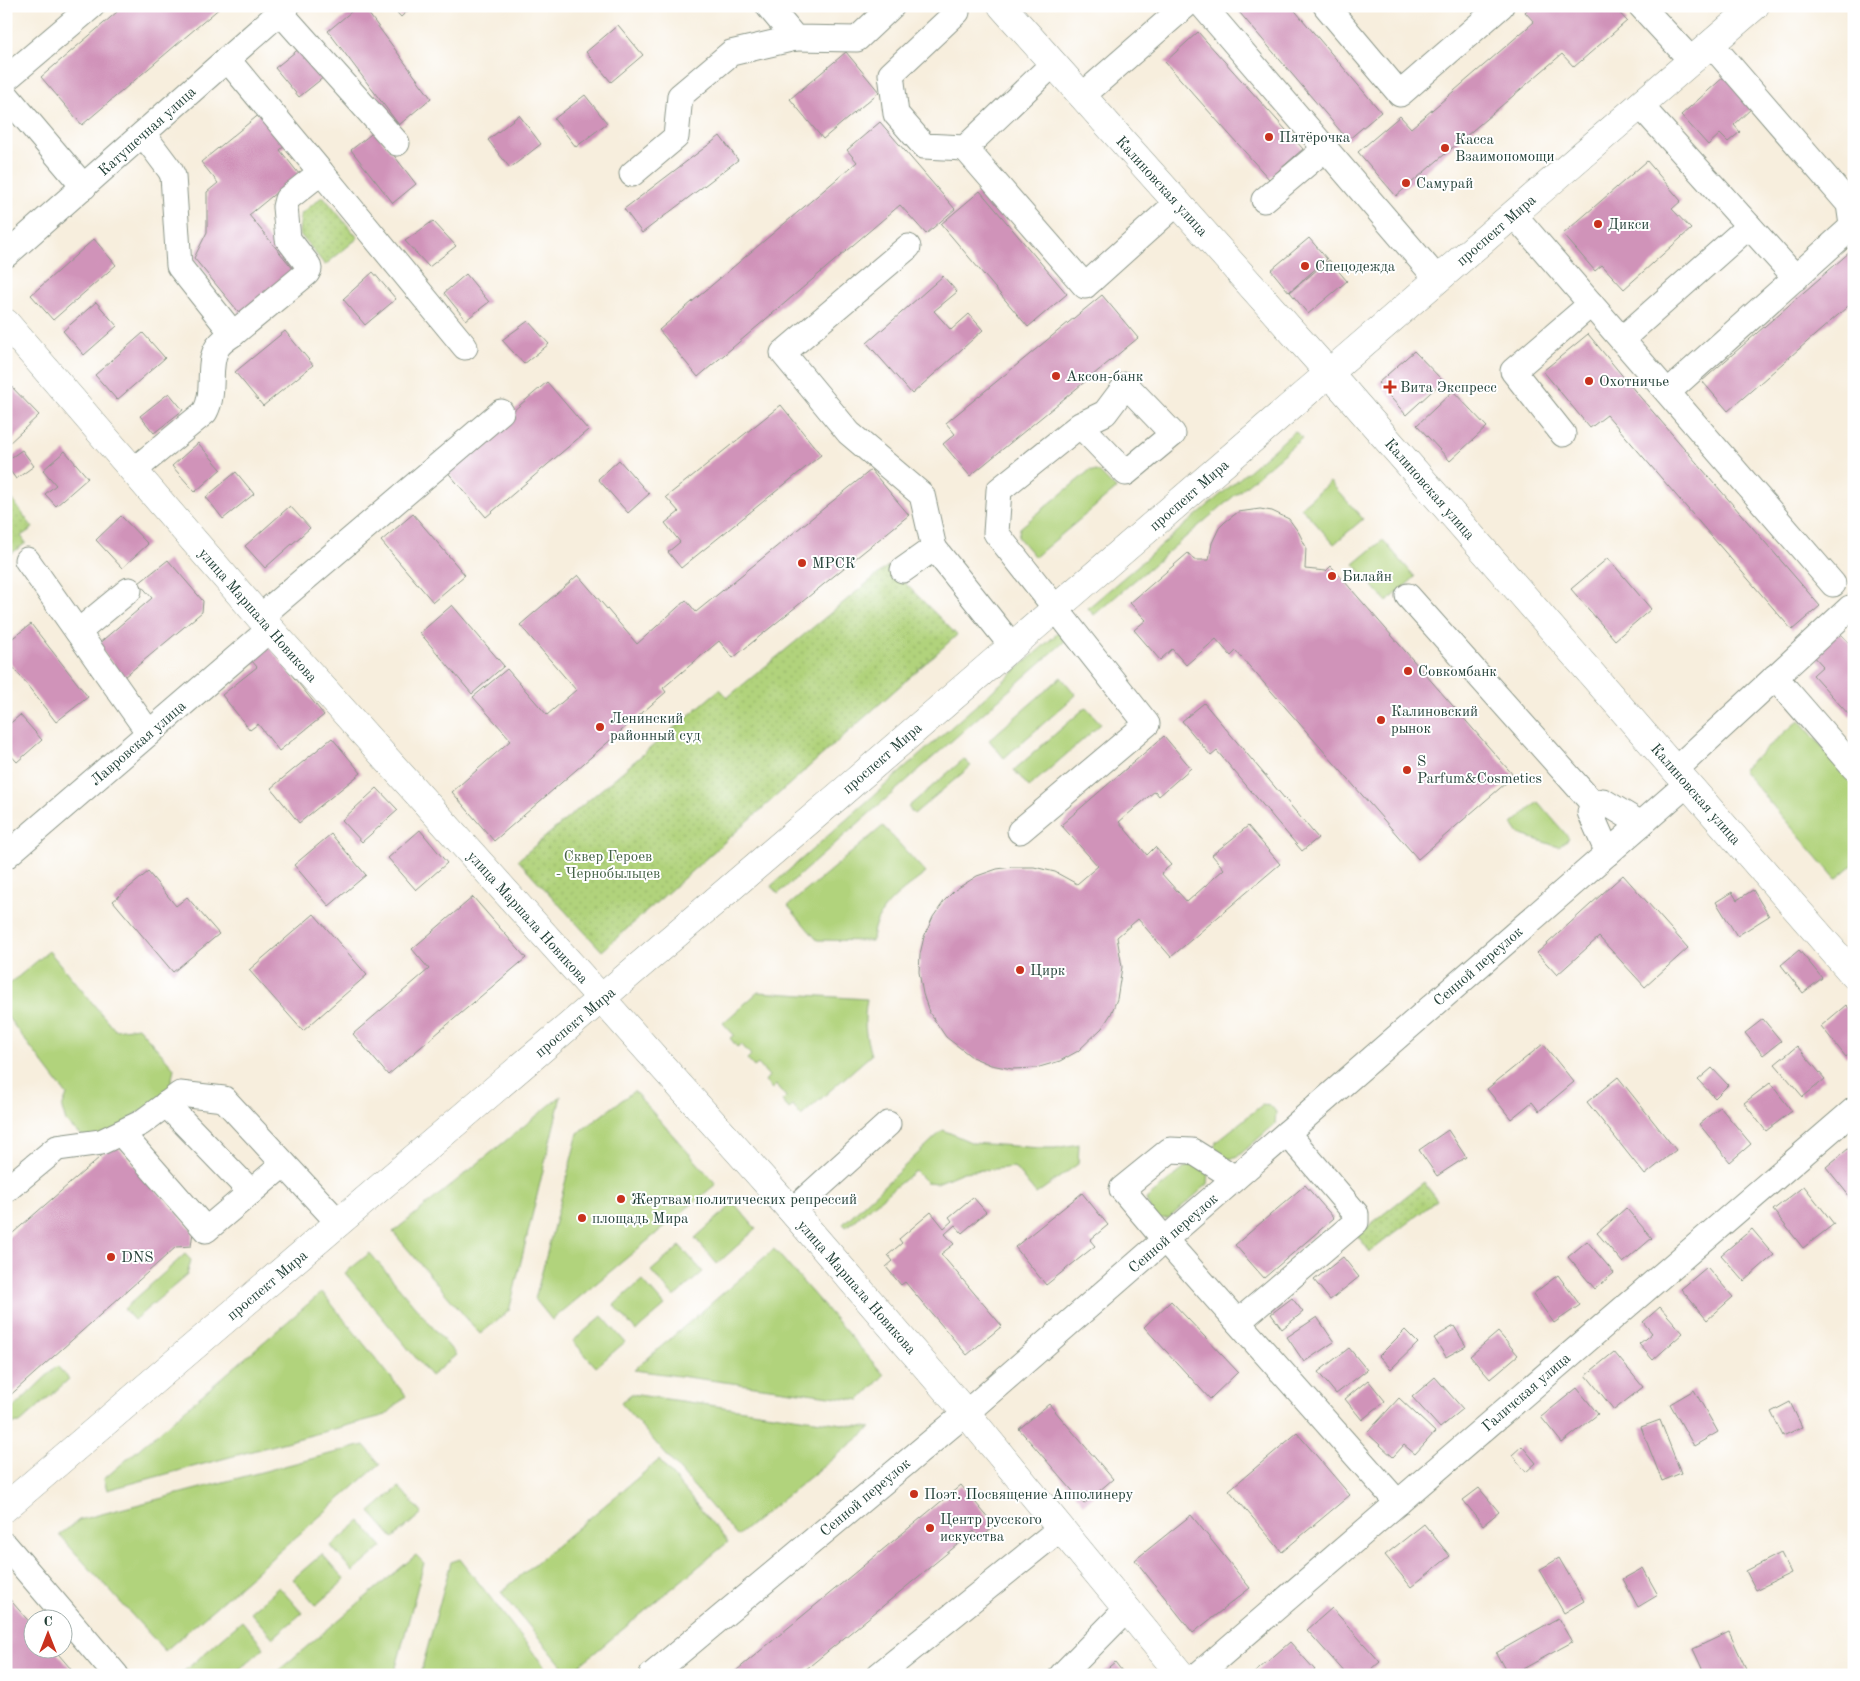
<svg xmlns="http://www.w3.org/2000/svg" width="1860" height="1681" font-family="'Old Standard TT',serif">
<defs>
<pattern id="park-dots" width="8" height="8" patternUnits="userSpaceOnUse" patternTransform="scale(1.25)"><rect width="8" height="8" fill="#b1d37c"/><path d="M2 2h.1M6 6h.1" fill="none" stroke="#98b66c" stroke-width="1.8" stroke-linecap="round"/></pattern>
</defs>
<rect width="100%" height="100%" fill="#fff"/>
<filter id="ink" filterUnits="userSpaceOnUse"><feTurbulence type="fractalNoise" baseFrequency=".02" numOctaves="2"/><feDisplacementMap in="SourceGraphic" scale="10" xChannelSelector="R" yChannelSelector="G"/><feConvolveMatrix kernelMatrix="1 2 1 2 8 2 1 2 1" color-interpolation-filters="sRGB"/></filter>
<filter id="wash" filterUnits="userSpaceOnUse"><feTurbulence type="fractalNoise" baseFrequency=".0096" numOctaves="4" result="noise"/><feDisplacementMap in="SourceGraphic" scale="20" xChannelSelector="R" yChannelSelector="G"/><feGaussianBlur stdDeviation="1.12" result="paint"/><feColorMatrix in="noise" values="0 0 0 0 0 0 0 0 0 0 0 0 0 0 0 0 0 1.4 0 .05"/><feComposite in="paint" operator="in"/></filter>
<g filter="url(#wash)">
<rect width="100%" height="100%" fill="#f7eedd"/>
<g fill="#b1d37c" stroke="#688858">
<polygon points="1295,431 1302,438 1094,615 1088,608"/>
<polygon points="1090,470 1099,472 1116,489 1035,557 1018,537 1020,528"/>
<polygon points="1330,482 1363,519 1334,544 1301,507"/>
<polygon points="1383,540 1415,577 1387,602 1354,564"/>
<polygon points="1058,633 1065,641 778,894 771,886"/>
<polygon points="1061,677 1076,695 1004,758 989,740"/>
<polygon points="1086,707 1101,724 1029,787 1014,770"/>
<polygon points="1799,720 1854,783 1854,864 1836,879 1742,770"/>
<polygon points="964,759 971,766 914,814 908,807"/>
<polygon points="1538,802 1569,838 1559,847 1519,834 1512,824"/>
<path d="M883,826l43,47c-23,18 -53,36 -54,68l-55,-1 -29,-34z"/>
<polygon points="49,951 115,1030 138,1027 174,1068 170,1090 103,1138 82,1136 66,1122 62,1108 67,1095 6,1015 6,987"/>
<path d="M758,992l109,7c-4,21 -2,36 4,56l-70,61 -8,-10 -4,3 -7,-8 4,-4 -10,-12 -4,4 -7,-8 4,-5 -11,-12 -4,3 -7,-8 4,-4 -10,-11 -4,3 -7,-9 4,-3 -11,-12z"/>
<polygon points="634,1091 716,1184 552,1320 535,1299 578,1133"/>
<polygon points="561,1096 509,1311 480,1334 393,1232"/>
<polygon points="1262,1105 1271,1106 1276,1112 1275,1124 1236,1158 1221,1159 1213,1151 1216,1142"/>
<polygon points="943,1130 973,1143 1040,1148 1055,1148 1079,1144 1078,1164 1036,1194 1014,1167 963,1172 937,1183 926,1182 915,1171 846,1227 843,1224"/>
<polygon points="1191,1163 1209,1172 1208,1184 1169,1218 1154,1219 1146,1199"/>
<polygon points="734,1203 756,1229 717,1264 695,1238"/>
<polygon points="680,1246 703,1272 674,1297 651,1271"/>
<polygon points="774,1249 884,1375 860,1400 634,1370"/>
<polygon points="370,1253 456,1355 431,1376 345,1273"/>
<polygon points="185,1254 191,1260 187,1275 134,1320 124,1309"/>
<polygon points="642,1280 665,1306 636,1331 614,1305"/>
<polygon points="322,1292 406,1396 386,1415 107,1490 104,1479"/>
<polygon points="602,1316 625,1342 596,1367 573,1341"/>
<polygon points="57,1366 69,1379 20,1423 6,1424 6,1415"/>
<polygon points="631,1394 871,1428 737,1536 621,1403"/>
<polygon points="364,1445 380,1464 165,1651 59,1535 79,1520"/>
<polygon points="659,1460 728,1542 569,1674 501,1592"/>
<polygon points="399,1487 422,1513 393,1538 370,1512"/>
<polygon points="360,1521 382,1547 353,1572 331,1546"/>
<polygon points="322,1554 345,1580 316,1605 293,1579"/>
<polygon points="416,1555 424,1563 394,1675 273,1675"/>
<polygon points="460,1559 551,1675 420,1675 451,1562"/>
<polygon points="279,1587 302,1613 273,1638 250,1612"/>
<polygon points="242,1621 264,1648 233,1675 183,1675 182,1673"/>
</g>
<g fill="url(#park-dots)" stroke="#688858">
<polygon points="323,196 358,238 325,265 299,233 301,214"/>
<polygon points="6,491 33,528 21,536 26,543 6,557"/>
<polygon points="888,566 957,635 602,951 518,860 720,689 728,697"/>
<polygon points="1424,1182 1437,1200 1370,1252 1357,1235"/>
</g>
<g id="blocks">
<g fill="#d093b9">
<polygon points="124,6 222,6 82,125 41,77"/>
<polygon points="358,6 363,6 431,98 399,125 328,31"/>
<polygon points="391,6 413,6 401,17"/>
<polygon points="1234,6 1291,6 1381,112 1348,140"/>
<polygon points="1531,6 1613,6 1627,21 1574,67 1562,54 1396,196 1358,152 1400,116 1411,128 1534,22 1525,12"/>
<polygon points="618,25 643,55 611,82 586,52"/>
<polygon points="1198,32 1303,149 1269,179 1165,62"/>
<polygon points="300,48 324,77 299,97 275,68"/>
<polygon points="846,52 879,92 823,139 790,99"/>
<polygon points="1726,75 1754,106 1734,125 1740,132 1728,142 1720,134 1708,145 1681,115"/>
<polygon points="585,95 607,123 576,147 554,119"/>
<polygon points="261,113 287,144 280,150 299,174 249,215 294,270 242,316 194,258 207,232 207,192 218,183 201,162"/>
<polygon points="519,115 541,144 510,168 488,140"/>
<polygon points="880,122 955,209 926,234 900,205 698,377 659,330 857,162 847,150"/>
<polygon points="375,131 416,184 393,203 351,150"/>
<polygon points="720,136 738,160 642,233 624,209"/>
<polygon points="1647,161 1681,201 1672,209 1691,229 1624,289 1602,265 1595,271 1563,234"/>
<polygon points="980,191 1067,294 1028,327 941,224"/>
<polygon points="433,221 456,246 429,267 405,241"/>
<polygon points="1309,238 1327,259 1289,292 1271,270"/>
<polygon points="94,239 116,265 53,320 31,295"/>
<polygon points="1854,246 1854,301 1728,411 1702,381 1851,251"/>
<polygon points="1329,260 1347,281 1308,314 1290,292"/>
<polygon points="373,272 396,299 365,325 343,299"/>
<polygon points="466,274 489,302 466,320 444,293"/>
<polygon points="943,276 957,292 934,311 951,330 969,314 983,330 912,394 867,343"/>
<polygon points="1102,295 1138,338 970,476 943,444 955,434 946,423"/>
<polygon points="96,302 117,326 84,355 63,331"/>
<polygon points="528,321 549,344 524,364 502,340"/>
<polygon points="285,331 313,365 263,406 235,372"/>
<polygon points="143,333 165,358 117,400 95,375"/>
<polygon points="1588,334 1635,391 1820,606 1792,630 1607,415 1590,428 1543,371"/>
<polygon points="1414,351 1443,381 1406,415 1378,383"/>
<polygon points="6,381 39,415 6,446"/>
<polygon points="547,382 588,430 486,517 445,469"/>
<polygon points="1453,391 1487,427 1450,461 1417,425"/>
<polygon points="169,393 183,410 154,433 140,416"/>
<polygon points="781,405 821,455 681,568 668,552 680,542 665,523 679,512 666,497"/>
<polygon points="198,443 221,469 195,492 172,466"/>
<polygon points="22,450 34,466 16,479 6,465 6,461"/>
<polygon points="65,451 88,478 56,506 45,494 56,485 43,470"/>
<polygon points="619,460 649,494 628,513 598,479"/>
<polygon points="871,470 909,515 733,658 719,641 663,688 666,692 494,841 452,792 511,740 473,697 507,669 547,715 576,690 520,625 578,575 637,644 686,600 696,612"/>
<polygon points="236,472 254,494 223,519 206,497"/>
<polygon points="290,506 310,528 265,568 245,546"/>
<polygon points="1260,509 1272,511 1289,519 1299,533 1306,547 1305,569 1326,571 1331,566 1514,776 1418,859 1236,651 1231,656 1216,639 1186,665 1172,649 1160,660 1134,630 1146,620 1130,603 1188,553 1194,560 1209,560 1212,543 1219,528 1225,522 1238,512"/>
<polygon points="413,514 465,575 433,602 381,541"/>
<polygon points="121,516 148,544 122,568 96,540"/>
<polygon points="1608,558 1651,609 1615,640 1571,589"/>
<polygon points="168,560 203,601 202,612 124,677 97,645 152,598 139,583"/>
<polygon points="452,605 504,666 472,694 420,633"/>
<polygon points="31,624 88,697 56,722 6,658 6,643"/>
<polygon points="1837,630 1854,648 1854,712 1850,716 1813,675 1823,666 1811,653"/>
<polygon points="269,647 324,715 279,751 258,724 250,730 222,695 257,667 252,661"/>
<polygon points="1204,703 1318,838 1302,851 1217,751 1211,756 1182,721"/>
<polygon points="20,715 42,740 17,762 6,750 6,727"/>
<polygon points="1164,736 1191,768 1159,796 1155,791 1119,822 1147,855 1155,847 1171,865 1161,873 1187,902 1224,869 1212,855 1248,826 1280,864 1171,957 1138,919 1117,937 1122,967 1117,999 1111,1014 1102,1028 1078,1051 1060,1061 1036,1068 1012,1069 991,1065 972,1057 946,1037 929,1012 923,994 919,972 920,954 924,937 933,917 945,900 955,890 977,876 997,869 1012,867 1034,867 1055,872 1077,884 1098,866 1061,825"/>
<polygon points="332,738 361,773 299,823 271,788"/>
<polygon points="377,788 398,810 362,842 342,820"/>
<polygon points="420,830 447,863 416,890 388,858"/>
<polygon points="331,834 366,875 329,906 294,865"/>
<polygon points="148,872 176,906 187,897 219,934 173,972 113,901"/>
<polygon points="1623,875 1688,948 1645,987 1599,937 1557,975 1537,953"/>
<polygon points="1753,890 1769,916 1737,936 1716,902 1732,892 1737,900"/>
<polygon points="473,897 526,958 388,1075 353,1034 429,969 412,949"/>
<polygon points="314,914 367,975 303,1031 249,970"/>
<polygon points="1799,950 1822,978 1803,993 1781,965"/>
<polygon points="1846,1005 1854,1014 1854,1051 1846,1057 1821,1026"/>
<polygon points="1763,1019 1781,1041 1763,1055 1745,1033"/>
<polygon points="1543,1044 1574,1082 1539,1111 1532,1102 1511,1119 1487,1089"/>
<polygon points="1797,1046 1825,1079 1803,1097 1775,1064"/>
<polygon points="1712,1068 1728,1085 1715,1098 1698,1080"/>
<polygon points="1618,1077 1676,1150 1645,1175 1587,1102"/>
<polygon points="1770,1083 1792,1111 1766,1131 1744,1103"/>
<polygon points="1720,1107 1751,1144 1730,1162 1699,1124"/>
<polygon points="1448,1130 1466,1157 1437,1176 1419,1150"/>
<polygon points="115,1144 193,1232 191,1246 176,1247 6,1399 6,1239"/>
<polygon points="1854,1144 1854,1202 1826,1167"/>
<polygon points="1305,1185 1334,1218 1264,1278 1235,1245"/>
<polygon points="1804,1186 1834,1224 1803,1248 1773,1210"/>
<polygon points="1082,1193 1108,1225 1090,1240 1095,1246 1046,1285 1015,1247"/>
<polygon points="973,1197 986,1212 962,1233 955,1225 945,1234 954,1244 941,1254 1002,1326 967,1355 905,1282 901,1285 886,1267 893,1261 888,1255 902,1243 899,1239 931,1212 944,1228 952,1221 949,1217"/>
<polygon points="1626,1208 1652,1238 1623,1263 1597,1233"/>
<polygon points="1752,1229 1774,1255 1744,1281 1721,1255"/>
<polygon points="1587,1241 1614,1273 1595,1289 1568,1257"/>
<polygon points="1343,1257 1359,1277 1330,1300 1314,1280"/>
<polygon points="1707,1267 1733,1297 1707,1320 1681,1289"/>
<polygon points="1558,1275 1580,1305 1554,1323 1533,1294"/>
<polygon points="1292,1298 1303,1312 1282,1329 1271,1314"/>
<polygon points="1171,1301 1238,1372 1210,1399 1144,1327"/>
<polygon points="1660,1307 1683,1333 1653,1360 1639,1344 1652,1333 1643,1322"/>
<polygon points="1317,1317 1334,1342 1304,1362 1287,1337"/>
<polygon points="1454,1326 1466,1346 1446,1357 1434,1338"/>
<polygon points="1405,1330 1418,1343 1391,1369 1379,1356"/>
<polygon points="1498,1332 1518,1355 1490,1379 1470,1356"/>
<polygon points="1349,1348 1367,1370 1336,1394 1318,1372"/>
<polygon points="1614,1352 1643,1387 1614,1410 1586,1375"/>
<polygon points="1435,1377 1463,1409 1440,1428 1412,1397"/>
<polygon points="1368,1380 1385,1401 1362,1420 1345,1399"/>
<polygon points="1577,1388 1598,1414 1562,1443 1541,1417"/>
<polygon points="1694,1390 1718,1432 1694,1446 1670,1404"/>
<polygon points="1399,1398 1435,1432 1415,1454 1404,1445 1393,1457 1367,1433"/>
<polygon points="1790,1402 1802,1427 1783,1436 1771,1412"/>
<polygon points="1049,1404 1113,1479 1084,1504 1019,1429"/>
<polygon points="1660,1420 1681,1473 1662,1481 1641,1427"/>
<polygon points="1297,1433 1350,1495 1282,1552 1229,1490"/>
<polygon points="1522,1446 1536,1463 1526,1472 1512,1455"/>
<polygon points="961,1485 995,1526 980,1539 974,1531 799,1675 731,1675"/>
<polygon points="1479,1488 1499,1512 1483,1525 1463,1500"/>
<polygon points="1191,1515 1250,1588 1193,1633 1135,1560"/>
<polygon points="1424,1524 1450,1556 1411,1587 1385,1555"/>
<polygon points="1781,1553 1791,1573 1756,1590 1746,1571"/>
<polygon points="1559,1558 1584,1601 1564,1613 1539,1570"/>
<polygon points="1643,1568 1658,1595 1638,1607 1623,1579"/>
<polygon points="6,1595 32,1625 32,1648 53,1648 76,1675 6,1675"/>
<polygon points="1332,1608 1380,1662 1365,1675 1347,1675 1307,1630"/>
<polygon points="1558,1618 1572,1642 1512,1675 1508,1675 1496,1653"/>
<polygon points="1729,1632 1749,1675 1705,1675 1693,1649"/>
<polygon points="1290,1642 1315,1670 1309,1675 1252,1675"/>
<polygon points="1115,1662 1125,1675 1099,1675"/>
</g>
</g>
</g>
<g filter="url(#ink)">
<use href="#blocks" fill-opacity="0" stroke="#8b9688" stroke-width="1"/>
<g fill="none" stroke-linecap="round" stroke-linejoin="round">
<defs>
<g id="minor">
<polyline points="952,6 957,12 891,74 896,114 924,146 965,148 1053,64"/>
<polyline points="1203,6 1438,280"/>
<polyline points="1326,6 1400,94 1501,6"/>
<polyline points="1641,6 1692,61"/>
<polyline points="769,7 795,38 857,39 892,6"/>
<polyline points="280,12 397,143"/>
<polyline points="1711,44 1849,204 1852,225"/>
<polyline points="6,79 92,6"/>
<polyline points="6,95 84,187"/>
<polyline points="1082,96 1185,6"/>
<polyline points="1640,105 1796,278"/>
<polyline points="143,134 170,170 173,176 179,266 233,334 307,273 309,269 308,265 288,239 285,207 287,199 321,172 227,59"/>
<polyline points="965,148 1085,286 1177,203"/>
<polyline points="321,172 465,347"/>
<polyline points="632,174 676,137 680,96 731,53 795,38"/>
<polyline points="1264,200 1326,148"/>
<polyline points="1514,215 1833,584"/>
<polyline points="908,247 783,353 849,433 922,495 934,548"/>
<polyline points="6,255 287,6"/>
<polyline points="1622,339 1749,226"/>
<polyline points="1668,392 1854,225"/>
<polyline points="1563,434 1513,371 1591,304"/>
<path d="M133,471l72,-59c11,-20 2,-45 11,-62 3,-7 11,-12 17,-16"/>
<polyline points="27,560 149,733"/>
<polyline points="903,570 934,548 1012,646"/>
<polyline points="1408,596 1596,807"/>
<polyline points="260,617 501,412"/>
<polyline points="78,632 129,590"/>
<polyline points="1775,677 1854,768"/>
<polyline points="1675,770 1850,608 1854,613"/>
<polyline points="1020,831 1147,724 996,533 999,490 1080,425 1126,473 1173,434 1126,385 1105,413 1080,425"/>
<polyline points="1608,853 1590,812 1603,801 1641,824"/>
<polyline points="6,856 270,629"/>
<polyline points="166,1104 251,1192"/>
<polyline points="121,1133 206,1230 284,1164"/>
<polyline points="1235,1178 1192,1151 1170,1150 1122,1189 1165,1240 1398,1503"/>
<polyline points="6,1190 57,1148 101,1142 141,1123 180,1094 224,1099 339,1223"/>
<polyline points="792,1211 888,1124"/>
<polyline points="1238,1322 1356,1222 1356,1214 1287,1133"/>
<polyline points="6,1546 116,1675"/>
<polyline points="652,1675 966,1413 1687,784"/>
<polyline points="879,1675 1061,1528"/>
<polyline points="1062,1675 1127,1609"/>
<polyline points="1198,1675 1854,1110"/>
</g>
<g id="major">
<polyline points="1002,6 1330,374 1854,975"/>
<polyline points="6,323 270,629 792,1211 966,1413 1181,1675"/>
<path d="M6,1507c585,-499 1168,-997 1749,-1501"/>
</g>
</defs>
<use href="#minor" stroke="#8b9688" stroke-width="27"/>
<use href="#major" stroke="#8b9688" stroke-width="29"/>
<use href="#minor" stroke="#fff" stroke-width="25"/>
<use href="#major" stroke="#fff" stroke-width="28"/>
</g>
</g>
<g fill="#c8321e" stroke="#fff" stroke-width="2">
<circle cx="1269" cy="137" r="5"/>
<circle cx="1445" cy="148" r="5"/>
<circle cx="1406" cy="183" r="5"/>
<circle cx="1598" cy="224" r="5"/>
<circle cx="1305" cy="266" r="5"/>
<circle cx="1056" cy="376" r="5"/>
<circle cx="1589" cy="381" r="5"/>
<path d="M1387.5 379.5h5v5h5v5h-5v5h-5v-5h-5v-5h5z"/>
<circle cx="802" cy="563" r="5"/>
<circle cx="1332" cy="576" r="5"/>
<circle cx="1408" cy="671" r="5"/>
<circle cx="1381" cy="720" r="5"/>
<circle cx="600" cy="727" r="5"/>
<circle cx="1407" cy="770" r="5"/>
<circle cx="1020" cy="970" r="5"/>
<circle cx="621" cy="1199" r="5"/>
<circle cx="582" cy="1218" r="5"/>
<circle cx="111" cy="1257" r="5"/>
<circle cx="914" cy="1494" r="5"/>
<circle cx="930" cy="1528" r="5"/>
</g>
<g text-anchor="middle" stroke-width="4" stroke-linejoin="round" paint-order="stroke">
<g font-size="15" fill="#1f3d34" stroke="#fff">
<text transform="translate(147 131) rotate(-42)" y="5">Катушечная улица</text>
<text transform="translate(1162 186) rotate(48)" y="5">Калиновская улица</text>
<text transform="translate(1496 230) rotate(-41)" y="5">проспект Мира</text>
<text transform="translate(1430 489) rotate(49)" y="5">Калиновская улица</text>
<text transform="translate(1189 495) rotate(-41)" y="5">проспект Мира</text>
<text transform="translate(258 615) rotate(49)" y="5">улица Маршала Новикова</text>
<text transform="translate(138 743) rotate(-41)" y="5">Лавровская улица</text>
<text transform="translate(882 758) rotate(-41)" y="5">проспект Мира</text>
<text transform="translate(1696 794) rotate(49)" y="5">Калиновская улица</text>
<text transform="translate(528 917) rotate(48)" y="5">улица Маршала Новикова</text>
<text transform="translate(1478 966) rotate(-41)" y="5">Сенной переулок</text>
<text transform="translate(575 1022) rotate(-40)" y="5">проспект Мира</text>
<text transform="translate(1173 1233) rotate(-41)" y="5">Сенной переулок</text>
<text transform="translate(267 1285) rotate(-40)" y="5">проспект Мира</text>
<text transform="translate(857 1287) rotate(49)" y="5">улица Маршала Новикова</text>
<text transform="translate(1526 1392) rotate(-41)" y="5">Галичская улица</text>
<text transform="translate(865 1497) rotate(-40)" y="5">Сенной переулок</text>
</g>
<g font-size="15" fill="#1f3d34" stroke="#fff" text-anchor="start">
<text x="1279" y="142">Пятёрочка</text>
<text x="1455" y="144">Касса<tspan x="1455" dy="17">Взаимопомощи</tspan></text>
<text x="1416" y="188">Самурай</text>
<text x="1608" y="229">Дикси</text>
<text x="1315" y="271">Спецодежда</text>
<text x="1066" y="381">Аксон-банк</text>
<text x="1599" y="386">Охотничье</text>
<text x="1400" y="392">Вита Экспресс</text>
<text x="812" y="568">МРСК</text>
<text x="1342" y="581">Билайн</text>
<text x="1418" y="676">Совкомбанк</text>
<text x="1391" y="716">Калиновский<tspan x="1391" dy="17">рынок</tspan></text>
<text x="610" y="723">Ленинский<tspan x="610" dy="17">районный суд</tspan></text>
<text x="1417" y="766">S<tspan x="1417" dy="17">Parfum&amp;Cosmetics</tspan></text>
<text x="1030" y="975">Цирк</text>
<text x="631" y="1204">Жертвам политических репрессий</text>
<text x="592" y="1223">площадь Мира</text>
<text x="121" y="1262">DNS</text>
<text x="924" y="1499">Поэт. Посвящение Апполинеру</text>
<text x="940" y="1524">Центр русского<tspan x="940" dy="17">искусства</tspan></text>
</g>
<g font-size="15" fill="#446246" stroke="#fff">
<text x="608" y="861">Сквер Героев<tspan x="608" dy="17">- Чернобыльцев</tspan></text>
</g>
</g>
<rect width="1860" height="1681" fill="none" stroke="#fff" stroke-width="25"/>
<g transform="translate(48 1634)"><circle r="24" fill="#ffffff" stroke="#a5b1ae"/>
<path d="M0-4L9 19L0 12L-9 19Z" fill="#c8321e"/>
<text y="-8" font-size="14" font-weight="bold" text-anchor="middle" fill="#1f3d34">С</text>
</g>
</svg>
